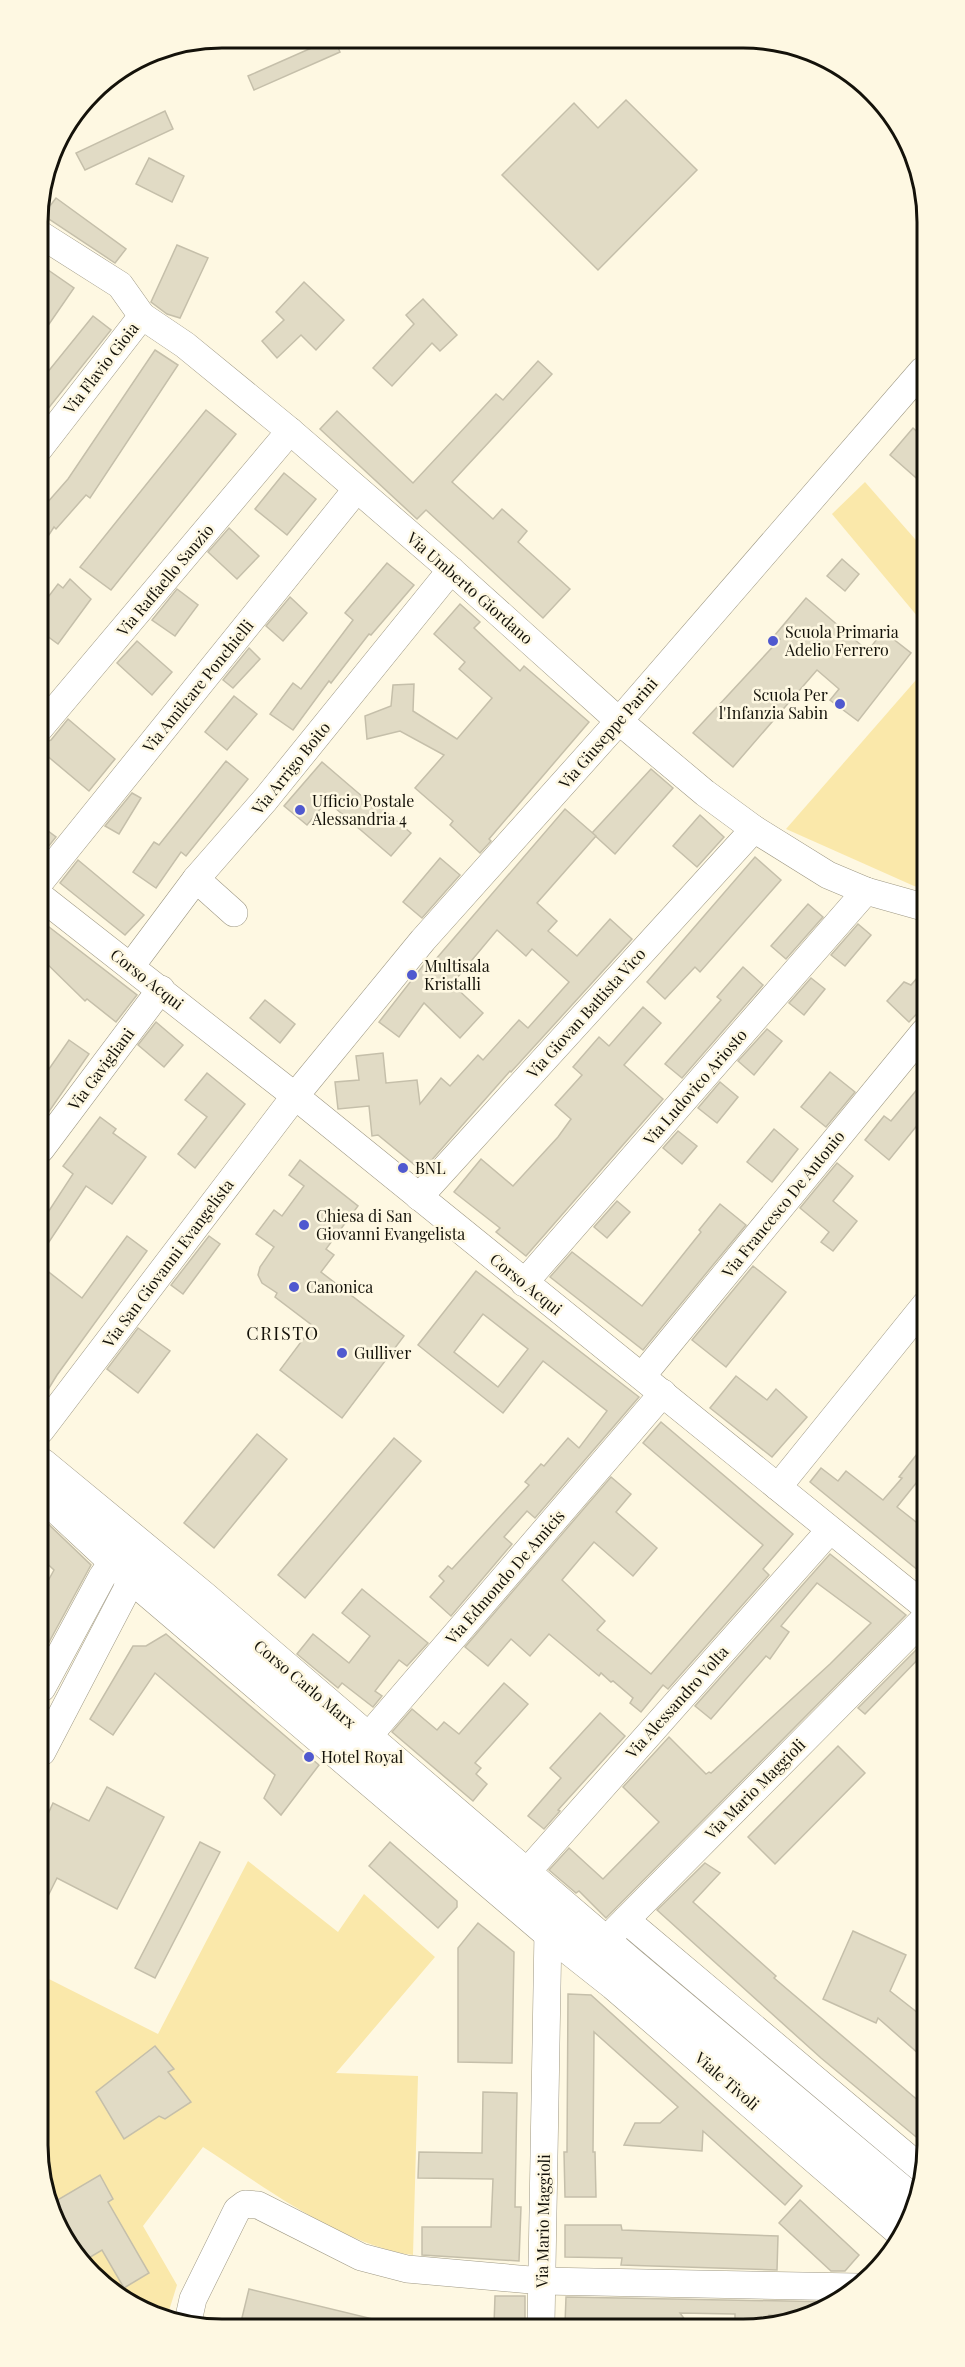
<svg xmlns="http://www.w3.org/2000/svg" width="965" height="2367" font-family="'Playfair Display',serif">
<rect width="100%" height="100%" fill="#fef8e2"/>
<g fill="#fae8aa">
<polygon points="865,482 922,547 923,623 832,514"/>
<polygon points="923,672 923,888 914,886 786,829"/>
<path d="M248,1861l90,71 26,-38 71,63 -99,116 82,3 -5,179c-72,-10 -150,-69 -210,-108l-60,79 34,59 -10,32 -67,-33 -38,-46 -18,-45 -1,-217 115,58z"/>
</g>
<g fill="#e1dbc5" stroke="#c5bfaa" stroke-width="1.5" fill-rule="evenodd">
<polygon points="334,38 340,52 254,90 248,76"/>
<polygon points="626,100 697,170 598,270 502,175 574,103 598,128"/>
<polygon points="165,111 173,129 85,170 76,153"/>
<polygon points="149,158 184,176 172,202 136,184"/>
<polygon points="56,198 126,249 115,263 43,215"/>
<polygon points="177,245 208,258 180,318 167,314 151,302"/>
<polygon points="38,263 74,288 38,340"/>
<polygon points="304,282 344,320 316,350 301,335 277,358 262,341 284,320 276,312"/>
<polygon points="423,299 457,335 440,351 432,343 392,386 373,368 414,324 406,315"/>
<polygon points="93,316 111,330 39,420 38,384"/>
<polygon points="155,350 178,365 90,498 86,495 56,529 54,527 39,550 39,512 68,479"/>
<polygon points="538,361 552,374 452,482 493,519 502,509 527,531 518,542 570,589 543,618 426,510 417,519 320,429 337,411 413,483 496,394 503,400"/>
<polygon points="206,410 236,434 111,590 80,567"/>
<polygon points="913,428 922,436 922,483 890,455"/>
<polygon points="284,473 316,499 287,535 255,509"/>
<polygon points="229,528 259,556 237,579 208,552"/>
<polygon points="842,559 859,574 845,591 827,576"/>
<polygon points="387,563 414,585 371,635 369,634 331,683 329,681 293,730 270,714 293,683 301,689 353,620 345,613"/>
<polygon points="70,579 91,599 58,644 39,630 39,609 58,584 63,588"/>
<polygon points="177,589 198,605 175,636 152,620"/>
<polygon points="290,597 307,613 283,641 266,626"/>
<polygon points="806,598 868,651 883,631 911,653 858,721 830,700 839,689 817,670 733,767 693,733 780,639 775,635"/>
<polygon points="460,604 480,622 474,628 520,671 524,666 589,722 489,839 491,841 480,853 450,825 453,821 415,788 444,755 400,731 367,739 365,716 391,706 393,685 414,684 413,711 457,739 492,698 459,669 465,662 434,634"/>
<polygon points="137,641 172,672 152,695 117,663"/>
<polygon points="249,648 260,659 233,688 223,680"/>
<polygon points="234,696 257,714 227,750 205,732"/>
<polygon points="68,719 115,759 89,791 39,749 40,744 51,740"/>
<polygon points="226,761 248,779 186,856 181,852 156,888 133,872 154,842 159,845"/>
<polygon points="322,762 364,798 366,795 411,833 391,856 327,801 307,825 284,806"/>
<polygon points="651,769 673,788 615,854 592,833"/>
<polygon points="132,793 141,798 119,834 105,826"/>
<polygon points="565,809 596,836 537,903 557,921 548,931 577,956 610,919 632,939 511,1072 510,1071 422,1171 378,1135 372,1136 369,1106 338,1109 335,1082 359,1080 356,1056 383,1053 386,1083 417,1080 420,1104 441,1078 450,1086 478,1055 483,1060 519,1020 528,1028 569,982 532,949 526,956 497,930 452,984 483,1013 460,1038 424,1003 399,1037 379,1022 425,963 430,966"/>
<polygon points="700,815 724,837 697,867 673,846"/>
<polygon points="40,825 56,837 40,857"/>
<polygon points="755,857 781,880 700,972 695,967 665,999 647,982"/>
<polygon points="440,858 460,875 422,918 403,902"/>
<polygon points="78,860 144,915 125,935 60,883"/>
<polygon points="808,904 823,917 786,959 771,946"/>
<polygon points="40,920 137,995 116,1022 87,999 85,1001 40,957"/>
<polygon points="858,924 871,935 845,966 831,955"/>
<polygon points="743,967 763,985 682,1078 665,1064 721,1000 717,997"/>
<polygon points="924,970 924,1006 909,1022 887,1001 904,982 911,985"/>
<polygon points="811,978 825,989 804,1015 789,1003"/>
<polygon points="265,1000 295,1024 280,1043 250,1018"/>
<polygon points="643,1007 661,1023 624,1065 663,1099 526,1256 496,1232 500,1228 454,1192 481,1159 513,1186 558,1137 571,1119 555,1105 582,1075 573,1067 599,1037 609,1046"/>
<polygon points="156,1022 183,1045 164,1067 138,1045"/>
<polygon points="767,1029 782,1041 754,1075 738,1061"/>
<polygon points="69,1040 89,1054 41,1123 40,1082"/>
<polygon points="830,1072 855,1092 826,1127 801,1107"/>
<polygon points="207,1073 245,1104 195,1168 178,1154 207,1117 185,1100"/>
<polygon points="924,1081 924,1117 889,1160 865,1140 884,1116 891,1121"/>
<polygon points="720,1082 738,1097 717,1123 698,1108"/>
<polygon points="100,1117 116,1129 113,1133 146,1157 112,1204 86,1186 41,1254 41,1223 73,1174 63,1166"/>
<polygon points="774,1129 798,1149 772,1182 747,1162"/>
<polygon points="678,1131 697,1146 682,1164 663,1148"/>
<polygon points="300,1160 358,1206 326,1249 334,1255 321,1272 404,1336 342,1418 280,1370 313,1326 275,1297 277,1293 262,1283 258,1275 260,1267 274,1247 256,1234 274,1210 282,1216 304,1186 289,1175"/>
<polygon points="837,1163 853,1176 833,1201 857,1221 833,1251 821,1242 829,1232 800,1208"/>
<polygon points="617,1201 630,1212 607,1238 594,1227"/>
<polygon points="720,1204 746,1225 643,1350 550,1277 572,1252 642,1306 701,1232 699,1230"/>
<polygon points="127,1236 147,1251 57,1375 41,1401 41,1266 82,1298"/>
<polygon points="209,1236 220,1244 183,1294 171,1285"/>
<polygon points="753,1266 786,1292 726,1367 692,1340"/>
<path d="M476,1271l163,126 -104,121 -8,-7 -23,26 8,7 -61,72 -21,-19 14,-16 -5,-5 9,-10 4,3 77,-84 -4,-3 16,-18 3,2 24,-28 11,10 28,-37 -64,-50 -40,52 -85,-68zM483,1314l45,35 -30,38 -44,-35z"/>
<polygon points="138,1328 170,1351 138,1393 107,1369"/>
<polygon points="736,1376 767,1400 776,1389 807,1417 772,1457 710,1408"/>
<polygon points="661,1422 793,1534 763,1569 769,1575 668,1689 663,1685 641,1712 630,1703 633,1698 613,1681 611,1682 601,1673 599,1676 549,1634 530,1656 511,1639 488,1666 465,1647 611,1477 631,1494 616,1512 657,1548 633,1576 594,1542 562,1580 605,1621 597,1630 651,1674 763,1545 643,1443"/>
<polygon points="257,1434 287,1459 214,1548 184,1523"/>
<polygon points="394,1438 421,1461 305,1598 278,1575"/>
<polygon points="925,1444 925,1472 897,1507 925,1529 925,1576 810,1482 821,1468 838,1481 846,1471 883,1500 902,1478 899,1477"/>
<polygon points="42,1518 91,1565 42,1655 42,1592 54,1570 42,1559"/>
<polygon points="830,1554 906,1615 606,1918 579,1891 576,1893 549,1870 569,1848 603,1879 659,1822 623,1787 669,1737 706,1774 709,1772 711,1773 830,1664 871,1623 817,1583 781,1626 789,1632 770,1659 766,1656 711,1719 695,1706"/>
<polygon points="362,1589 428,1643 407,1666 399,1660 375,1691 382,1696 373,1707 342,1683 338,1688 297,1654 313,1634 349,1663 370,1636 342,1613"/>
<polygon points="166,1634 319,1765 281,1815 264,1798 275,1775 155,1673 113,1735 90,1719 133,1646 146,1646"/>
<polygon points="926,1640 926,1651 865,1714 858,1708"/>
<polygon points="504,1683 528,1704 475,1763 481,1768 476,1774 487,1784 473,1801 392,1732 412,1709 437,1730 444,1722 459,1734"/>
<polygon points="600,1713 625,1736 558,1810 560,1811 544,1829 528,1816 561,1778 550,1768"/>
<polygon points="838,1746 865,1773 775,1864 748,1837"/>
<polygon points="107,1787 164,1817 117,1909 57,1878 43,1906 43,1825 53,1803 89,1821"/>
<polygon points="200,1842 220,1852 155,1978 135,1968"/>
<polygon points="390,1842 457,1901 457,1907 438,1928 369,1866"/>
<polygon points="705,1863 720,1873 693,1902 776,1976 774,1978 927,2108 927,2146 821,2058 657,1910"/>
<polygon points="478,1923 514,1952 512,2063 458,2062 458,1948"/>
<polygon points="853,1931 906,1955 890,1991 927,2020 927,2061 878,2018 876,2023 823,1999"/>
<polygon points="568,1994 591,1995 802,2186 785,2205 703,2131 702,2151 624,2145 635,2123 660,2123 678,2107 594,2032 593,2152 595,2152 596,2197 565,2197 564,2152 567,2152"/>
<polygon points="155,2046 174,2069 168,2072 191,2102 165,2119 159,2116 124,2139 96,2092"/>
<polygon points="483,2092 517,2093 515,2207 521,2207 519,2261 422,2255 422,2227 491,2227 493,2179 418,2178 419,2152 482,2153"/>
<polygon points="100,2175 113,2199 108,2202 149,2273 124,2288 102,2250 82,2262 62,2238 49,2205"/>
<polygon points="800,2200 859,2255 845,2271 831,2271 779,2223"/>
<polygon points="565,2225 621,2225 622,2230 778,2236 777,2270 621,2265 622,2258 565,2257"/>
<polygon points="249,2289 377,2320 377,2325 240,2326"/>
<polygon points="495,2296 525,2296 525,2324 494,2325"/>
<polygon points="566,2297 837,2302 805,2317 769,2315 768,2323 735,2324 735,2314 680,2313 688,2324 630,2324 630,2322 593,2320 593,2324 565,2324"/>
</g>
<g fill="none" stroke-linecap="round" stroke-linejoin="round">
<defs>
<g id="minor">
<polyline points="38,233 120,285 142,316 185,345 290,431 451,570 619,721 705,793 754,829 828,875 866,891 923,907"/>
<polyline points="39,449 142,316"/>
<polyline points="39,729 290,431"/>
<polyline points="196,879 234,913"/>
<polyline points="40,882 356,490"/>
<polyline points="40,896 295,1096 926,1607"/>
<polyline points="131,966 196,879 265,800 451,570"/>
<polyline points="41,1149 161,989"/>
<polyline points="419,1197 754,829"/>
<polyline points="524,1283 866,891"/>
<polyline points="642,1376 924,1032"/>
<polyline points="41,1430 295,1096 423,940 619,721 922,371"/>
<polyline points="778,1487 925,1305"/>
<polyline points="42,1688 102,1577 113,1561 131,1550"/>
<polyline points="42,1752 126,1591 136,1559"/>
<polyline points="353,1754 663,1393"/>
<polyline points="525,1874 830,1530"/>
<polyline points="626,1920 924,2171"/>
<polyline points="590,1956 926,1617"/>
<polyline points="541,2324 548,1931 557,1918"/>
<polyline points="187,2326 193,2299 237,2210 245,2204 258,2205 361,2257 407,2269 542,2281 858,2287"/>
</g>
<g id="major">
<polyline points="42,1465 202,1597 629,1963 916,2204"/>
<polyline points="42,1493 131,1576 548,1931 615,1984 904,2233"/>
</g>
</defs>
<use href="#minor" stroke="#9e9884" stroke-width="28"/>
<use href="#major" stroke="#9e9884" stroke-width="34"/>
<use href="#minor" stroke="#fff" stroke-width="27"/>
<use href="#major" stroke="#fff" stroke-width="33"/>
</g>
<g fill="#5059cf" stroke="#fef8e2" stroke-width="2">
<circle cx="773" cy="641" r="6"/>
<circle cx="840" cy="704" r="6"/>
<circle cx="300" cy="810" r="6"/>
<circle cx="412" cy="975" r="6"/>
<circle cx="403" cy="1168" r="6"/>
<circle cx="304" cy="1225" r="6"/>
<circle cx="294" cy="1287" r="6"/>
<circle cx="342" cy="1353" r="6"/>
<circle cx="309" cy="1757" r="6"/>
</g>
<g text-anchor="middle" stroke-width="5" stroke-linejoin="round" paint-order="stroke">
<g font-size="16" fill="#14120a" stroke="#fef8e2">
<text transform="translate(101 368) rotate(-52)" y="6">Via Flavio Gioia</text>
<text transform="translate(165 580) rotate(-50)" y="6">Via Raffaello Sanzio</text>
<text transform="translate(470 588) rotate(41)" y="6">Via Umberto Giordano</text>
<text transform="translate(198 686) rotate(-51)" y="6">Via Amilcare Ponchielli</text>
<text transform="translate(608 733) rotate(-49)" y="6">Via Giuseppe Parini</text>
<text transform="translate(291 768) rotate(-51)" y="6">Via Arrigo Boito</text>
<text transform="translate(147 979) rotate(38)" y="6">Corso Acqui</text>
<text transform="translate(586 1013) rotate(-48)" y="6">Via Giovan Battista Vico</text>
<text transform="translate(101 1069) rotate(-53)" y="6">Via Gavigliani</text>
<text transform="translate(695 1087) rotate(-49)" y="6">Via Ludovico Ariosto</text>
<text transform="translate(783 1204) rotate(-51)" y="6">Via Francesco De Antonio</text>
<text transform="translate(168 1263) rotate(-53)" y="6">Via San Giovanni Evangelista</text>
<text transform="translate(526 1284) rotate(39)" y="6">Corso Acqui</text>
<text transform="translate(505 1577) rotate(-49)" y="6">Via Edmondo De Amicis</text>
<text transform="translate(305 1684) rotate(40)" y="6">Corso Carlo Marx</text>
<text transform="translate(677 1702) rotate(-48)" y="6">Via Alessandro Volta</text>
<text transform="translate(755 1789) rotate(-45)" y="6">Via Mario Maggioli</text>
<text transform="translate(727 2081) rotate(41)" y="6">Viale Tivoli</text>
<text transform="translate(543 2221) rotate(-89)" y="6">Via Mario Maggioli</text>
</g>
<g font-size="16" fill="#14120a" stroke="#fef8e2" text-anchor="start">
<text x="785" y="638">Scuola Primaria<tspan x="785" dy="18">Adelio Ferrero</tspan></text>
<text x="828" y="701" text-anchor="end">Scuola Per<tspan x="828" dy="18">l'Infanzia Sabin</tspan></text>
<text x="312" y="807">Ufficio Postale<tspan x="312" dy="18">Alessandria 4</tspan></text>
<text x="424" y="972">Multisala<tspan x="424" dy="18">Kristalli</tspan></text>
<text x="415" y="1174">BNL</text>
<text x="316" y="1222">Chiesa di San<tspan x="316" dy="18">Giovanni Evangelista</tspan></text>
<text x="306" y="1293">Canonica</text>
<text x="354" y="1359">Gulliver</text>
<text x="321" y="1763">Hotel Royal</text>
</g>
<g font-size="18" letter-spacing="1.5" fill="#14120a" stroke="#fef8e2">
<text x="283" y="1340">CRISTO</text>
</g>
</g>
<path d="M0 0H965V2367H0ZM222 48H743A174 174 0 0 1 917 222V2145A174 174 0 0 1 743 2319H222A174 174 0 0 1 48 2145V222A174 174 0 0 1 222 48Z" fill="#fef8e2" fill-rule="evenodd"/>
<path fill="none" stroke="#14120a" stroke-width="3" d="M222 48H743A174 174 0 0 1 917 222V2145A174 174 0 0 1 743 2319H222A174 174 0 0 1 48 2145V222A174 174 0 0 1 222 48Z"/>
</svg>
